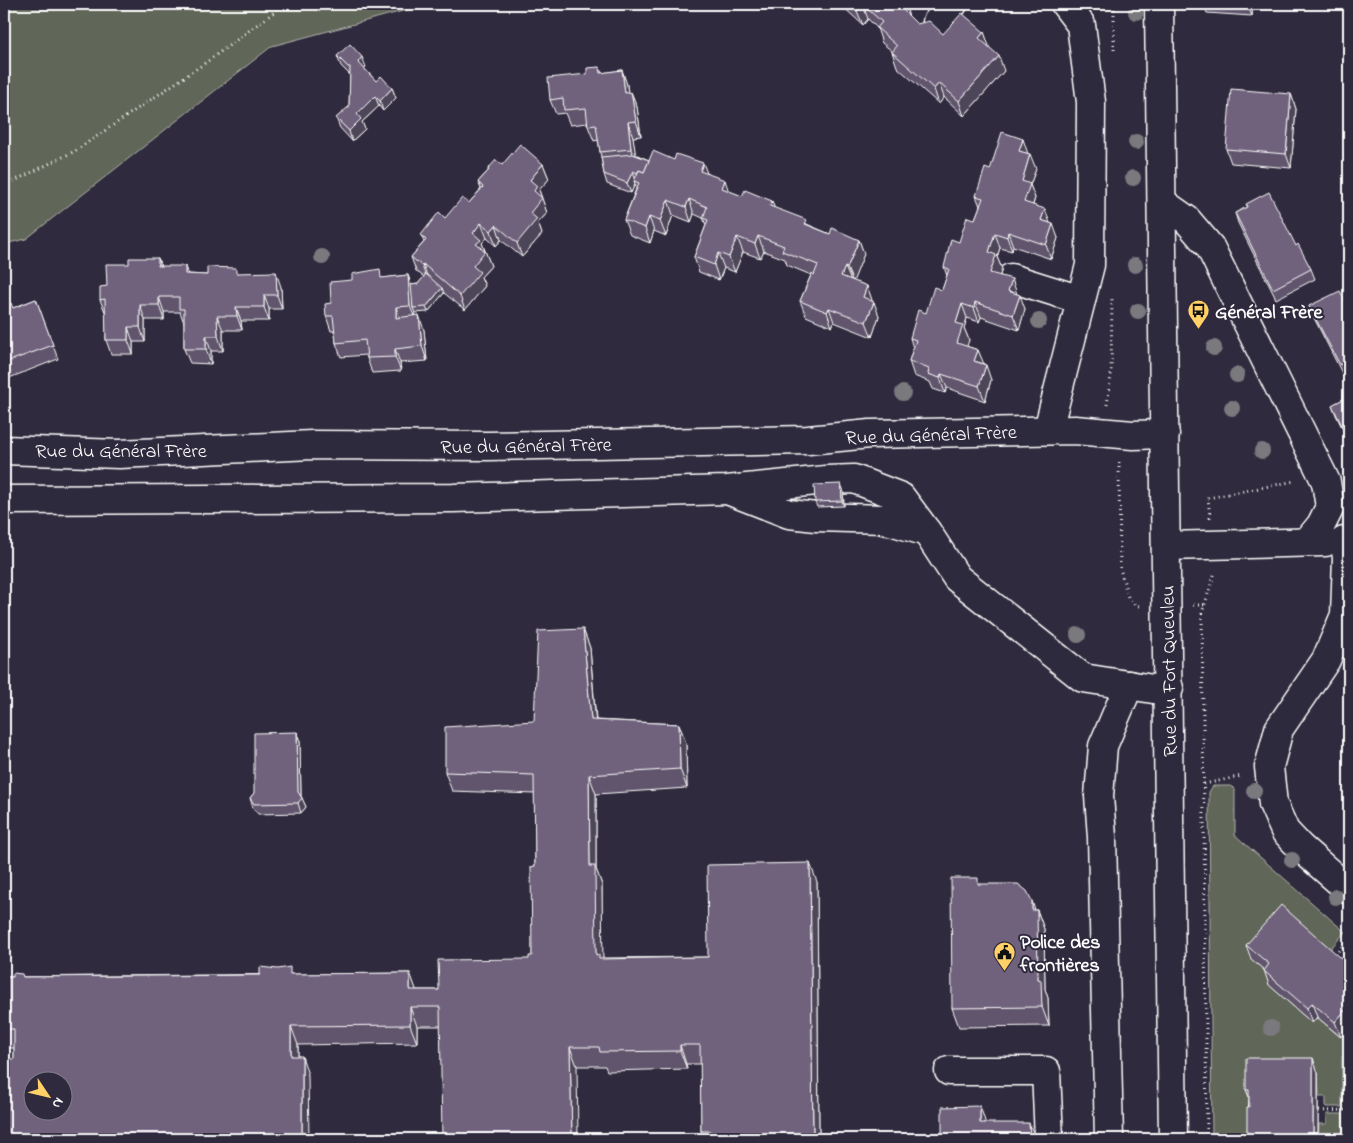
<svg xmlns="http://www.w3.org/2000/svg" width="1353" height="1143" font-family="'Indie Flower',sans-serif">
<rect width="100%" height="100%" fill="#2f2a3d"/>
<filter id="ink" filterUnits="userSpaceOnUse"><feTurbulence type="fractalNoise" baseFrequency=".02" numOctaves="2"/><feDisplacementMap in="SourceGraphic" scale="10" xChannelSelector="R" yChannelSelector="G"/><feConvolveMatrix kernelMatrix="1 2 1 2 8 2 1 2 1" color-interpolation-filters="sRGB"/></filter>
<g filter="url(#ink)">
<g fill="#616658" stroke="#b0b2ac">
<polygon points="4,4 429,4 272,46 26,239 4,244"/>
<polygon points="1213,786 1230,786 1235,789 1235,835 1345,932 1326,954 1251,959 1274,979 1269,985 1312,1023 1317,1017 1340,1037 1349,1027 1349,1057 1342,1057 1342,1107 1326,1107 1326,1097 1319,1097 1318,1073 1252,1139 1212,1139 1209,792"/>
<polygon points="1327,1114 1343,1114 1343,1139 1318,1139 1319,1124 1327,1124"/>
</g>
<g fill="none" stroke-linecap="round" stroke-linejoin="round">
<defs>
<g id="minor">
<polyline points="1159,4 1173,1139"/>
<polyline points="937,22 953,4"/>
<polyline points="1163,203 1187,220 1210,247 1326,482 1330,507 1321,525 1307,542"/>
<polyline points="1011,278 1081,300"/>
<polyline points="1048,430 1090,265 1091,102 1081,25 1065,4"/>
<polyline points="4,450 119,454 312,445 488,446 808,440 870,434 1075,430 1133,435 1165,434"/>
<polyline points="730,491 789,514 816,517 884,519 927,532"/>
<polyline points="4,500 453,498 727,490 826,480 854,479 901,497 927,532 957,578 1083,678 1153,689 1169,688"/>
<polyline points="1344,541 1347,557 1345,615 1326,660 1279,729 1269,767 1273,804 1285,831 1301,848 1349,890"/>
<polyline points="1166,546 1325,542"/>
<polyline points="949,1071 1046,1071 1049,1139"/>
<polyline points="1109,1139 1102,837 1099,796 1103,746 1129,685"/>
</g>
</defs>
<use href="#minor" stroke="#fff" stroke-width="31"/>
<g stroke="#fff" stroke-width="3" stroke-dasharray="1 4" stroke-linecap="butt">
<polyline points="1114,4 1114,51"/>
<polyline points="4,186 75,151 208,61 285,4"/>
<polyline points="1107,405 1111,375 1112,299"/>
<polyline points="1119,462 1120,568 1128,597 1135,605 1139,606"/>
<polyline points="1210,518 1208,498 1295,481"/>
<polyline points="1193,605 1206,605"/>
<polyline points="1204,784 1242,776"/>
<polyline points="1335,955 1349,938"/>
<polyline points="1319,1111 1349,1110"/>
<polyline points="1207,1139 1202,613 1215,572"/>
</g>
<use href="#minor" stroke="#2f2a3d" stroke-width="28"/>
</g>
<g fill="#7a797e">
<circle cx="1136" cy="12" r="8"/>
<circle cx="1136" cy="142" r="8"/>
<circle cx="1133" cy="178" r="8"/>
<circle cx="322" cy="257" r="8"/>
<circle cx="1135" cy="265" r="8"/>
<circle cx="1138" cy="311" r="8"/>
<circle cx="1039" cy="321" r="8"/>
<circle cx="1214" cy="348" r="8"/>
<circle cx="1237" cy="375" r="8"/>
<circle cx="903" cy="393" r="8"/>
<circle cx="1232" cy="408" r="8"/>
<circle cx="1262" cy="451" r="8"/>
<circle cx="1078" cy="635" r="8"/>
<circle cx="1254" cy="791" r="8"/>
<circle cx="1292" cy="860" r="8"/>
<circle cx="1336" cy="897" r="8"/>
<circle cx="1271" cy="1028" r="8"/>
</g>
<g fill="#60546c" stroke="#fff">
<polygon points="841,4 905,4 908,14 908,15 917,24 943,34 984,32 989,47 1004,71 964,116 944,97 939,104 897,67 892,52 892,51 882,43 877,28 868,19 863,25 842,6"/>
<polygon points="1204,4 1253,4 1252,16 1207,13"/>
<polygon points="337,56 366,67 364,68 376,81 392,88 396,98 383,111 379,106 362,122 365,129 352,141 340,128 336,118 349,108 350,75 341,66"/>
<polygon points="599,67 602,73 622,70 627,85 628,93 631,92 637,107 641,136 633,137 635,154 649,160 707,173 728,191 742,196 772,201 774,208 809,225 830,234 859,240 864,254 853,281 867,286 872,301 879,316 872,337 834,322 832,327 806,316 800,301 811,275 787,265 785,259 764,251 760,258 743,252 735,272 724,268 719,280 699,272 694,257 706,225 703,218 694,214 691,222 673,215 666,236 654,231 650,243 630,235 624,220 636,189 635,184 631,193 607,184 604,174 598,140 594,141 588,126 588,123 570,125 565,113 556,114 550,100 587,74"/>
<polygon points="1291,94 1296,109 1291,168 1231,163 1226,149"/>
<polygon points="1028,154 1036,169 1030,185 1035,198 1033,205 1050,223 1058,238 1051,259 1013,246 1012,251 1000,248 997,257 1002,269 1000,275 1017,294 1025,309 1019,330 981,317 979,322 967,318 964,328 969,340 966,346 978,350 983,364 991,380 985,401 947,388 945,393 933,389 930,382 914,376 909,361 913,348 910,338 926,313 942,290 947,276 944,267 959,242 975,219 980,206 976,196 990,170"/>
<polygon points="543,164 549,179 539,190 547,213 538,223 542,234 522,257 501,240 496,246 487,238 482,243 491,266 481,277 485,286 465,310 444,293 428,312 415,313 415,316 424,330 427,361 400,363 401,371 372,373 366,355 341,357 336,343 335,331 331,331 326,316 331,303 383,278 408,275 411,285 418,284 424,277 416,271 411,257 424,242 421,235 445,218 469,203 481,189 478,182 488,171 488,169 502,165"/>
<polygon points="1247,207 1296,246 1311,269 1315,279 1276,299 1238,223 1235,213"/>
<polygon points="158,258 161,266 188,274 207,275 238,273 281,287 282,309 269,309 269,321 241,321 242,330 223,330 223,351 211,351 211,364 190,363 184,349 184,323 180,312 164,312 164,320 145,320 145,342 133,342 133,354 111,354 106,340 106,314 100,300 107,286 129,264"/>
<polygon points="36,299 58,359 4,380 4,306 13,308"/>
<polygon points="1309,306 1349,310 1349,372 1343,375 1313,316"/>
<polygon points="1349,396 1349,442 1336,415 1332,405"/>
<polygon points="843,489 844,506 817,507 815,502"/>
<polygon points="583,629 590,648 596,720 679,724 686,743 687,788 596,794 596,869 602,885 602,958 708,957 817,882 819,1139 704,1139 701,1131 701,1064 686,1064 687,1069 607,1071 605,1066 577,1066 441,1026 417,1026 417,1043 298,1045 298,1056 308,1075 14,1059 14,1048 4,1048 4,977 410,973 416,990 439,990 529,959 532,956 535,866 535,794 452,791 445,772 534,721"/>
<polygon points="297,732 300,742 301,796 306,807 301,813 258,814 253,808 250,798 254,793"/>
<polygon points="980,884 1035,910 1037,910 1044,929 1045,989 1048,998 1049,1026 959,1027 952,1008"/>
<polygon points="1246,945 1349,965 1341,1037 1317,1017 1312,1023 1269,985 1264,970 1251,959"/>
<polygon points="1318,1073 1318,1139 1248,1139 1247,1135 1249,1097 1246,1090"/>
</g>
<g fill="#4e4558" stroke="#fff">
<polygon points="899,4 905,4 908,14 903,20 898,5"/>
<polygon points="1247,4 1253,4 1252,16"/>
<polygon points="863,5 868,19 863,25 857,11"/>
<polygon points="984,32 989,46 984,53 979,38"/>
<polygon points="999,56 1004,71 964,116 959,101"/>
<polygon points="362,57 366,67 362,71 358,62"/>
<polygon points="622,70 627,85 630,108 625,93"/>
<polygon points="939,83 944,97 939,104 934,89"/>
<polygon points="392,88 396,98 383,111 380,101"/>
<polygon points="631,92 637,107 641,136 636,121"/>
<polygon points="1291,94 1296,109 1291,168 1286,154"/>
<polygon points="375,96 379,106 362,122 365,129 352,141 349,131 357,114"/>
<polygon points="628,122 633,137 637,163 631,149"/>
<polygon points="1023,139 1028,154 1019,151"/>
<polygon points="1030,154 1036,169 1030,185 1035,198 1029,216 1024,202 1022,181"/>
<polygon points="703,163 709,178 700,171"/>
<polygon points="543,164 549,179 539,190 547,213 538,223 542,234 522,257 517,243 530,213 530,180"/>
<polygon points="633,171 636,181 634,181 635,184 631,193 627,183"/>
<polygon points="725,180 730,195 722,188"/>
<polygon points="689,199 694,214 691,222 686,207"/>
<polygon points="668,200 673,215 666,236 660,221"/>
<polygon points="772,201 777,215 770,206"/>
<polygon points="1045,209 1050,223 1041,220"/>
<polygon points="649,217 654,231 650,243 645,228"/>
<polygon points="481,223 487,238 482,243 491,266 481,277 485,286 465,310 460,296 473,266 473,233"/>
<polygon points="1053,224 1058,238 1051,259 1046,245"/>
<polygon points="496,225 501,240 496,246 491,231"/>
<polygon points="1008,232 1013,246 1012,251 1007,237"/>
<polygon points="995,233 1000,248 997,257 1002,269 996,287 990,273 989,252"/>
<polygon points="758,236 764,251 760,258 755,244"/>
<polygon points="737,237 743,252 735,272 729,257"/>
<polygon points="859,240 864,254 853,282 847,268"/>
<polygon points="718,253 724,268 719,280 714,265"/>
<polygon points="158,258 163,272 158,266"/>
<polygon points="423,264 428,279 427,280 422,266"/>
<polygon points="185,266 190,280 185,274"/>
<polygon points="845,267 851,281 841,276"/>
<polygon points="276,272 281,287 282,309 277,295"/>
<polygon points="408,275 413,290 413,308 415,313 416,321 410,306"/>
<polygon points="1012,279 1017,294 1008,291"/>
<polygon points="867,286 872,300 868,312 863,297"/>
<polygon points="442,288 444,293 428,312 426,307"/>
<polygon points="264,295 269,309 269,321 264,307"/>
<polygon points="1020,295 1025,309 1019,330 1013,315"/>
<polygon points="159,297 164,312 164,320 159,305"/>
<polygon points="874,302 879,316 872,337 866,322"/>
<polygon points="975,302 981,317 979,322 974,308"/>
<polygon points="962,304 967,318 964,328 969,340 963,358 957,343 956,323"/>
<polygon points="140,305 145,320 145,342 140,327"/>
<polygon points="236,307 241,321 242,330 237,316"/>
<polygon points="396,307 401,322 396,318"/>
<polygon points="829,308 834,322 832,327 827,312"/>
<polygon points="419,315 424,330 427,361 422,346"/>
<polygon points="217,316 223,330 223,351 218,336"/>
<polygon points="128,327 133,342 133,354 128,340"/>
<polygon points="206,336 211,351 211,364 206,349"/>
<polygon points="395,349 400,363 401,371 395,357"/>
<polygon points="978,350 984,364 974,361"/>
<polygon points="986,365 991,380 985,401 979,386"/>
<polygon points="941,374 947,388 945,393 940,378"/>
<polygon points="841,484 843,489 844,506 842,501"/>
<polygon points="583,629 590,648 597,739 591,720"/>
<polygon points="679,724 686,743 687,788 680,769"/>
<polygon points="297,732 300,742 301,799 302,798 306,807 301,813 298,803"/>
<polygon points="589,775 596,794 596,869 602,885 603,965 596,955 590,866"/>
<polygon points="810,863 817,882 819,1139 813,1139"/>
<polygon points="1032,901 1037,916 1037,910 1044,929 1045,989 1048,998 1049,1026 1042,1007 1038,979 1032,910"/>
<polygon points="410,973 417,992 410,990"/>
<polygon points="1312,1003 1317,1017 1312,1023 1307,1008"/>
<polygon points="1349,1006 1349,1027 1341,1037 1335,1022"/>
<polygon points="410,1007 417,1026 417,1043 410,1025"/>
<polygon points="291,1026 298,1045 298,1075 291,1056"/>
<polygon points="680,1045 686,1064 687,1069 680,1051"/>
<polygon points="570,1047 577,1066 578,1139 572,1139"/>
<polygon points="302,1056 308,1075 309,1139 302,1139"/>
<polygon points="1313,1058 1318,1073 1318,1139 1315,1139 1313,1135"/>
<polygon points="980,1106 985,1121 985,1138 980,1123"/>
<polygon points="1029,1123 1035,1137 1035,1139 1030,1139"/>
</g>
<g fill="#70627d" stroke="#fff" fill-rule="evenodd">
<polygon points="850,4 899,4 898,5 917,24 929,21 943,34 962,13 984,32 979,38 999,56 959,101 939,83 934,89 892,52 897,46 877,28 882,22 863,5 857,11"/>
<polygon points="350,44 362,57 358,62 376,81 381,76 392,88 380,101 375,96 357,114 361,119 349,131 336,118 347,108 349,108 350,67 348,67 337,56"/>
<polygon points="599,67 600,73 622,70 625,93 631,92 636,121 628,122 631,149 600,152 596,125 588,126 586,108 564,110 563,98 550,100 548,78 587,74 587,68"/>
<polygon points="1231,89 1291,94 1286,154 1226,149"/>
<polygon points="1002,132 1023,139 1019,151 1030,154 1022,181 1030,184 1024,202 1045,209 1041,220 1053,224 1046,245 1008,232 1007,237 995,233 989,252 996,255 990,273 1012,279 1008,291 1020,295 1013,315 975,302 974,308 962,304 956,323 963,325 957,343 978,350 974,361 986,365 979,386 941,374 940,378 928,374 929,369 909,361 916,340 910,338 918,310 926,313 934,287 942,290 949,269 944,267 951,239 959,242 967,217 975,219 983,198 976,196 985,168 990,170"/>
<polygon points="520,144 543,164 530,180 537,186 534,191 542,198 530,213 537,219 517,243 496,225 491,231 481,223 473,233 481,240 476,244 485,251 473,266 480,272 460,296 423,264 422,266 411,257 426,240 421,235 439,212 445,218 462,198 469,203 483,187 478,182 489,170 488,169 496,160 502,165"/>
<polygon points="653,151 674,160 676,154 703,163 700,171 725,180 722,188 742,196 745,190 772,201 770,206 807,220 805,224 830,234 832,228 859,240 847,268 845,267 841,276 867,286 863,297 874,302 866,322 829,308 827,312 800,301 812,273 814,275 818,265 782,251 784,246 758,236 755,244 737,237 729,257 718,253 714,265 694,257 708,220 703,218 707,207 689,199 686,207 668,200 660,221 649,217 645,228 624,220 639,183 634,181 639,170 644,172"/>
<polygon points="633,154 649,160 644,172 639,170 637,173 633,171 627,183 604,174 601,157"/>
<polygon points="1269,192 1296,246 1298,244 1311,269 1273,289 1235,213 1247,207 1246,204"/>
<polygon points="129,258 158,258 158,266 185,266 185,274 207,275 207,267 236,268 236,273 276,272 277,295 264,295 264,307 236,307 237,316 217,316 218,336 206,336 206,349 184,349 184,309 179,309 179,297 159,297 159,305 140,305 140,327 128,327 128,340 106,340 105,299 100,300 100,287 107,286 106,264 129,264"/>
<polygon points="380,269 381,278 408,275 410,306 396,307 396,318 419,315 422,346 395,349 395,357 367,358 365,340 336,343 333,316 326,316 325,304 331,303 330,282 352,280 352,274"/>
<polygon points="426,274 442,288 426,307 413,308 411,285 418,284"/>
<polygon points="1340,291 1349,310 1349,360 1340,365 1309,306"/>
<polygon points="36,299 53,345 4,363 4,306 11,303 13,308"/>
<polygon points="1349,396 1349,440 1332,405"/>
<polygon points="841,484 842,501 815,502 814,485"/>
<path d="M583,629l8,91 88,4 1,45 -91,6 1,91h5l1,89h3v4l109,-2 -1,-92 103,-2 3,276h-103v-8h-9l-1,-86h-20v6l-80,1 -1,-5h-29l2,92h-130l-2,-132h-30v18l-119,1v30h11v83h-297l-1,-80h10v-30h-10v-52h9v-4l9,1 1,3 237,-2v-8l18,2 12,-2v7l120,-1v17h29l-1,-30 91,-1v-3h3l-1,-89 4,-1 -1,-91 -89,-3v-45l89,-6 4,-90zM32,1080h30v30h-30z"/>
<polygon points="297,732 298,792 302,798 298,803 254,804 250,798 254,793 254,733"/>
<polygon points="951,878 978,878 978,884 1018,884 1027,891 1032,901 1032,910 1037,910 1038,979 1041,980 1042,1007 952,1008"/>
<polygon points="1281,905 1349,965 1349,1006 1335,1022 1312,1003 1307,1008 1264,971 1269,964 1246,945"/>
<polygon points="1246,1058 1313,1058 1313,1135 1247,1135 1247,1107 1249,1107 1249,1090 1246,1090"/>
<polygon points="980,1106 980,1123 1029,1123 1030,1139 942,1139 942,1107"/>
</g>
</g>
<defs>
<symbol id="bus-pin" viewBox="-11 -11 22 30"><path d="M0 17L-7.5 6A9.5 9.5 0 1 1 7.5 6Z" fill="#ffd166" stroke="#2f2a3d"/><path d="M-5-6H5V4H4V6H2V4H-2V6H-4V4H-5ZM-3.5-4V0h7V-4ZM-3.5 1.2v1.5H-2V1.2ZM2 1.2v1.5H3.5V1.2Z" fill="#111"/></symbol>
<symbol id="civic-pin" viewBox="-11 -11 22 30"><path d="M0 17L-7.5 6A9.5 9.5 0 1 1 7.5 6Z" fill="#ffd166" stroke="#2f2a3d"/><path d="M-.6-6.5H3V-4.5H.6V-3L4-1V1h2V6H-6V1h2V-1L-.6-3ZM-1.2 2.5V6h2.4V2.5Z" fill="#111"/></symbol>
</defs>
<g fill-rule="evenodd">
<use href="#bus-pin" x="1186" y="298" width="25" height="34"/>
<use href="#civic-pin" x="992" y="940" width="25" height="34"/>
</g>
<g text-anchor="middle" stroke-width="4" stroke-linejoin="round" paint-order="stroke">
<g font-size="20" font-weight="bold" fill="#fff" stroke="#2f2a3d" text-anchor="start">
<text x="1215" y="318">Général Frère</text>
<text x="1020" y="948">Police des<tspan x="1020" dy="23">frontières</tspan></text>
</g>
<g font-size="20" fill="#fff" stroke="#2f2a3d">
<text transform="translate(931 434) rotate(-2)" y="7">Rue du Général Frère</text>
<text transform="translate(526 445) rotate(-1)" y="7">Rue du Général Frère</text>
<text x="121" y="457">Rue du Général Frère</text>
<text transform="translate(1168 671) rotate(-91)" y="7">Rue du Fort Queuleu</text>
</g>
</g>
<rect width="1353" height="1143" fill="none" stroke="#2f2a3d" stroke-width="20"/>
<rect x="10" y="10" width="1333" height="1123" fill="none" stroke="#fff" stroke-width="2" filter="url(#ink)"/>
<g transform="translate(48 1096) rotate(125)"><circle r="24" fill="#2f2a3d" stroke="#827f8b"/>
<path d="M0-4L9 19L0 12L-9 19Z" fill="#ffd166"/>
<text y="-8" font-size="14" font-weight="bold" text-anchor="middle" fill="#ffffff">N</text>
</g>
</svg>
